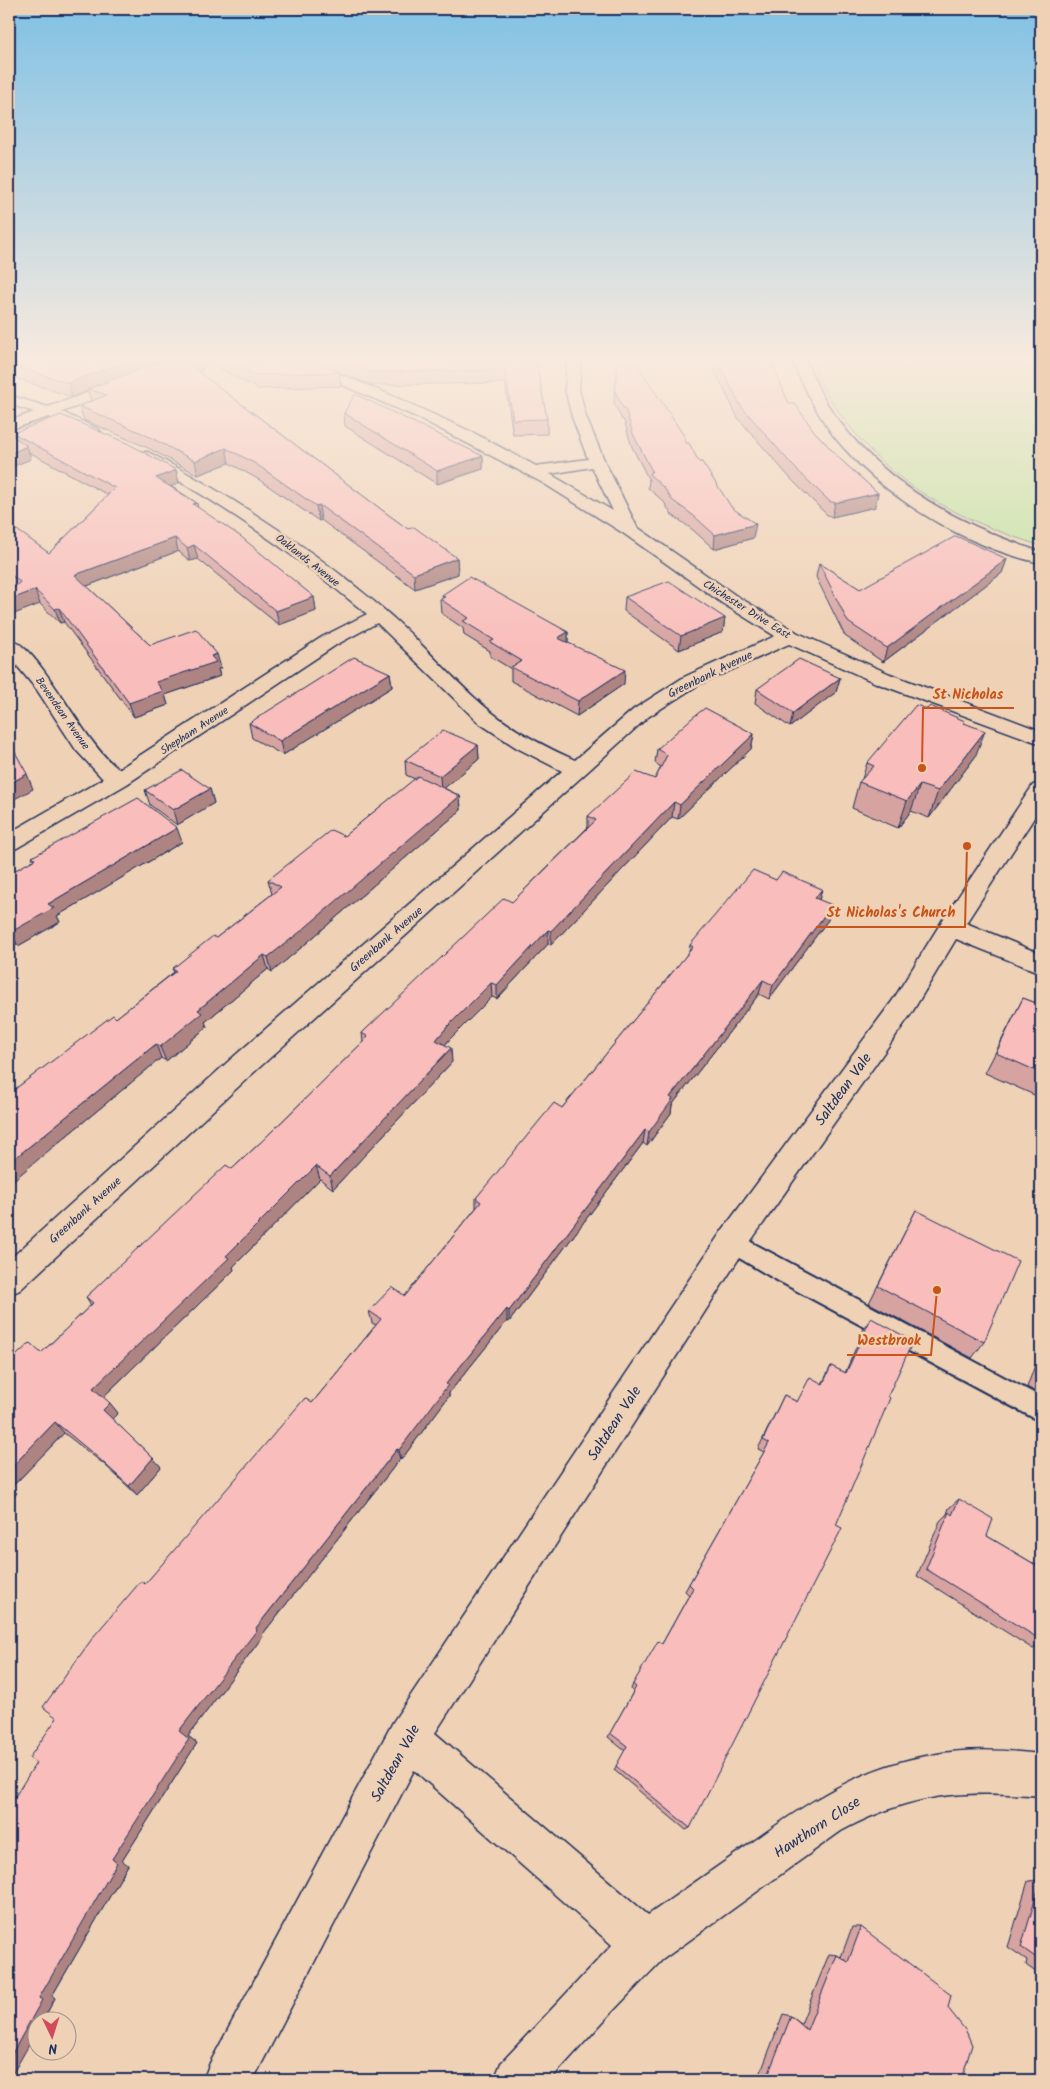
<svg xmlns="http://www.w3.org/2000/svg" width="1050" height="2089" font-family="Kalam,sans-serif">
<rect width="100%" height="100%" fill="#efd1b5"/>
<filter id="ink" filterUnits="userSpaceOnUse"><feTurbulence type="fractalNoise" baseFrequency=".02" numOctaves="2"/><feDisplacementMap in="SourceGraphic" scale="10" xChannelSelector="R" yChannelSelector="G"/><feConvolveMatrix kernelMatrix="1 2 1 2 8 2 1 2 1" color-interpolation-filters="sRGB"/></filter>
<g filter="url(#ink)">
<path fill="#bee49e" stroke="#6c8a7e" d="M813,361h228v185c-83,-27 -151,-60 -202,-134 -13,-19 -21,-28 -26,-51z"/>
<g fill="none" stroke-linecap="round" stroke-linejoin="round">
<defs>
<polygon id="service" points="732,1232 1041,1397 1041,1422 773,1278 724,1249 721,1242 724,1235"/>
<g id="minor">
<polygon points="176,361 197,361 62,412 98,429 101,432 98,435 88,435 49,417 9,430 9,421 34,412 9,404 9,395 48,407"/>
<path d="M287,361h20l79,32 86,39 64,34 52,-7 -16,-42 -7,-28 2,-28h14l-2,28 7,28 19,45 32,65 98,68 63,38 92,41 151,57v13l-165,-61 -87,-39 -91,41 -50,32 -397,358 -231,215 -11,5v-35l222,-201 331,-288 -45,-23 -38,-25 -102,-100 -41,22 -209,139 -110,64 -8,3v-18l94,-54 -27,-29 -39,-60 -28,-34v-17c32,7 74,106 110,130l203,-132 45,-23c-72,-60 -147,-112 -229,-156l-3,-3 3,-3h10c84,44 163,96 235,157 36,30 66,67 101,97 27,23 59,40 91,54l59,-51 50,-32 91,-41 -53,-33 -99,-70 -80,-50 -124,-65zM592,467l21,44 -63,-37z"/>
<path d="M792,361h14c6,13 11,26 18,38 49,80 131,125 217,153v11c-76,-16 -159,-66 -208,-128 -17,-23 -29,-48 -41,-74z"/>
<path d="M1041,783v24l-75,116 75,31v19l-85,-34 -45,75 -168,238 -308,481 213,182c33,-23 66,-46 99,-69 57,-41 114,-80 185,-91 36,-7 72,-5 109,-1v42c-81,-6 -127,-4 -200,35l-179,129 -52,54 -60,66h-56l7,-17 111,-118 -198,-175 -161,310h-50l7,-17 183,-341 328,-490 172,-232 49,-79 91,-136z"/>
</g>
</defs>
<use href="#service" stroke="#1b2f5e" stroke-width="4"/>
<use href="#minor" stroke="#1b2f5e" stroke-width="3"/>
<use href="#service" fill="#efd1b5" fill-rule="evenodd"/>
<use href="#minor" fill="#efd1b5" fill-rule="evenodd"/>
</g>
<g fill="#d6a3a1" stroke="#1b2f5e">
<polygon points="9,361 536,361 547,419 547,434 513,435 505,383 372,385 331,369 339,372 341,386 258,389 207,362 200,373 386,513 408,529 457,558 458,574 415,589 321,520 319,521 258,479 229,463 198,475 148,448 84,420 79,406 91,401 88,391 72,397 9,376"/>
<polygon points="710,361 771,361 789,404 841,460 878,493 875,507 832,517 826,514 790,478 738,418"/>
<polygon points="615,391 686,443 699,462 753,538 714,549 693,530 671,514 664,502 648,488 649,480 632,447 624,420 622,420 614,403"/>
<polygon points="344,413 483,456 483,469 437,484 345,426"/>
<polygon points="13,433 176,470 179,483 171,486 197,503 198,508 314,597 316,611 279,625 198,559 190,561 178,551 87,586 150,645 221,668 218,669 220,676 165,695 168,705 134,717 64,622 60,623 40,604 15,587 9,582 9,529 49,553 108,495 29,452 31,459 14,437"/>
<polygon points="1007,559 1002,573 883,662 845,636 816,577 819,563 860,589"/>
<polygon points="442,595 568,632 568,643 624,684 577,716 511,681 511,669 490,656 490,651 464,635 463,628 441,613 440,599 443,598"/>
<polygon points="625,597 725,618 723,632 679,650 624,611"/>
<polygon points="390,673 392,687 283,755 252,738 249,723"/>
<polygon points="840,678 836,692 790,727 755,703 757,689"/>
<polygon points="964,723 975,757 929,818 911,811 898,828 852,808 859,782 862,779 867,763"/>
<polygon points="754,734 751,749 678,819 672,817 551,945 548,944 497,999 492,997 449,1040 445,1045 452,1062 333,1189 320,1179 233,1267 234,1270 103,1397 118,1413 112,1419 153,1458 161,1467 137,1495 105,1465 64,1433 11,1488 17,1493 9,1502 9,1362 41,1353 91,1305 86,1297 232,1169 261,1142 363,1042 362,1033 512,902 588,827 588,816 655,779 661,767 655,763 657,749"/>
<polygon points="478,745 479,759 444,788 460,796 461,810 303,946 272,972 268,969 205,1022 207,1027 166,1061 161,1058 53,1147 11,1092 116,1018 174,972 172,969 216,938 272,894 268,880 344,836 415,779 406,775 405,760"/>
<polygon points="210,789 214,803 177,825 150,805 145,790"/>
<polygon points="182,842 57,916 60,922 18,946 9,937 9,874 34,860 32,857"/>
<polygon points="776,880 822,889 819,899 828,920 769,999 759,994 672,1105 671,1113 647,1146 643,1143 509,1322 507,1321 449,1393 449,1396 401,1460 400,1459 262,1635 263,1636 188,1736 197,1743 122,1861 128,1865 52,1996 55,1998 42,2022 38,2022 36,1763 57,1718 145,1584 312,1403 376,1325 372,1323 369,1311 405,1296 476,1208 476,1198 562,1108 689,952 690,945"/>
<polygon points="1023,998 1041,1005 1041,1098 985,1073"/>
<polygon points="916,1210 984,1342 972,1358 869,1303"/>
<polygon points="871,1318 690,1828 686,1830 614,1770 625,1751 608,1737 633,1692 631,1689 633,1684 662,1644 689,1595 685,1591 689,1584 764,1452 758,1449 784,1395 797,1402 822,1384 831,1366 845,1373 864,1329"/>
<polygon points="1041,1349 1041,1395 1027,1387"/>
<polygon points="959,1499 987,1536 1041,1568 1041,1644 1033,1649 917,1576 940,1521 947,1514 949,1508"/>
<polygon points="1041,1880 1041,1976 1026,1965 1027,1960 1008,1947 1028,1881"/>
<polygon points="852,1927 861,1927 948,2008 961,2080 758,2080 783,2014 791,2016 801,2024 829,1954 837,1955 841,1957"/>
</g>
<g fill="#ae8483" stroke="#1b2f5e">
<polygon points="128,361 169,361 88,389 88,391 72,397 68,383"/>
<polygon points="196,361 207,361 207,362 195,381 192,367"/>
<polygon points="27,446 31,459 9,468 9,454"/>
<polygon points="226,448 229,463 198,475 195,461"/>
<polygon points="483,456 483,469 437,484 437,471"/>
<polygon points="176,470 179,483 160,491 156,478"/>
<polygon points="878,493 875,507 832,517 835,503"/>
<polygon points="319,505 321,520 319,521 316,506"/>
<polygon points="756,524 753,538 714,549 715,535"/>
<polygon points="175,538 178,551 79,589 75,575"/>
<polygon points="194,545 198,559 190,561 187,548"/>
<polygon points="457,558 458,574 415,589 414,574"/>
<polygon points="1007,559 1002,573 883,662 887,648"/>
<polygon points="35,590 40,604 9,616 9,600"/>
<polygon points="314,597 316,611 279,625 276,611"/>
<polygon points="59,608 64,622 60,623 55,609"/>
<polygon points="725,618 723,632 679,650 681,636"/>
<polygon points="568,632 568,646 558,638"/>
<polygon points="217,654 221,668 218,669 220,676 165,695 168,705 134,717 129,703 156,682 211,656"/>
<polygon points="625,670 624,684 577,716 578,701"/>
<polygon points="390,673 392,687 283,755 280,741"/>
<polygon points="840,678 836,692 790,727 793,713"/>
<polygon points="985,731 975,757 929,818 938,791"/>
<polygon points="754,734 751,749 678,819 680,805"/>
<polygon points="478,745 479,759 441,791 440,776"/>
<polygon points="27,774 33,789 9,802 9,784"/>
<polygon points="920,785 911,811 898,828 907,801"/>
<polygon points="210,789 214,803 177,825 173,810"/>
<polygon points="460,796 461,810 303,946 272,972 268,957"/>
<polygon points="674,802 672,817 551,945 551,931"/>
<polygon points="177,828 182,842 57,916 60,922 18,946 11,932 48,904"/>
<polygon points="822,889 818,904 815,898"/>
<polygon points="832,905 828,920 769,999 773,985"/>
<polygon points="548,930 548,944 497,999 497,985"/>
<polygon points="264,955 268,969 205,1022 207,1027 166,1061 160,1047 198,1010"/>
<polygon points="763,980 759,994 672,1105 671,1113 647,1146 649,1132 670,1097"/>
<polygon points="491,983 492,997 449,1040 438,1054 436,1040 448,1026"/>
<polygon points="156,1044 161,1058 53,1147 9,1184 9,1163"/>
<polygon points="451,1048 452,1062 333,1189 330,1176"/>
<polygon points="645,1130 643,1143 509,1322 509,1311"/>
<polygon points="316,1166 320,1179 233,1267 234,1270 102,1398 93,1388 226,1256"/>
<polygon points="507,1309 507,1321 449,1393 449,1396 401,1460 399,1450 446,1384"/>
<polygon points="110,1403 118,1413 111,1420 103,1410"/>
<polygon points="55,1422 64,1433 11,1488 17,1493 9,1502 9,1470"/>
<polygon points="397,1449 400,1459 262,1635 263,1636 188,1736 197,1743 122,1861 128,1865 52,1996 55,1998 42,2022 38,2022 38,2029 9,2080 9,2059 39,1998 179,1731 256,1628"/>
<polygon points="153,1458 161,1467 137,1495 129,1486"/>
</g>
<g fill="#f9bdbb" stroke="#1b2f5e">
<polygon points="9,361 128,361 68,383 9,364"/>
<polygon points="162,361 196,361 192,367 386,513 408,529 414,527 457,558 414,574 319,505 316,506 256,464 226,448 195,461 144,434 79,406 107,395 88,389"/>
<polygon points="230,361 314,361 339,372 256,375"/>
<polygon points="345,361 536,361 547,419 513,420 505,370 371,372"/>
<polygon points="618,361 635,361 684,436 686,443 689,443 699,462 702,462 732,508 756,524 715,535 694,516 672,500 665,489 649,474 652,471 633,434 625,408 623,408 615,391"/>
<polygon points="718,361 771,361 789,404 795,404 814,431 841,460 878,493 835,503 829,501 792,465 740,405"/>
<polygon points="355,394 483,456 437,471 344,413"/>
<polygon points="61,415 129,444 176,470 156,478 197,503 193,504 240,536 314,597 276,611 194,545 187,548 175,538 75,575 150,645 196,629 217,654 211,656 216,662 156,682 163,691 129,703 59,608 55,609 35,590 9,600 9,593 20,582 9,573 9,529 13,531 17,530 49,553 115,488 13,433"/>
<polygon points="9,433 27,446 9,454"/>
<polygon points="956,536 1007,559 887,648 848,622 819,563 860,589"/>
<polygon points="469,577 568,632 558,638 625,670 578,701 511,667 522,661 490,642 494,640 463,621 469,618 440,599 445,597 442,595"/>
<polygon points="669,581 725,618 681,636 625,597"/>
<polygon points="354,657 390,673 280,741 249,723"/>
<polygon points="799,659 840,678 793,713 757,689"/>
<polygon points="916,705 927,709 930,706 965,721 964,723 985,731 938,791 920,785 907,801 859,782 874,766 867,763"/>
<polygon points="705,708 754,734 680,805 674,802 551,931 548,930 497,985 491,983 448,1026 436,1040 451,1048 330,1176 316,1166 226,1256 229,1258 93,1388 110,1403 103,1410 153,1458 129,1486 96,1456 55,1422 9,1470 9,1362 30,1343 41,1353 93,1303 86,1297 226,1165 232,1169 261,1142 368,1037 362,1033 504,898 512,902 596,820 588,816 636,772 655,779 667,755 657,749 692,718"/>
<polygon points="443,730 478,745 440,776 405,760"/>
<polygon points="9,741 27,774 9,784"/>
<polygon points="182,770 210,789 173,810 145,790"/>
<polygon points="418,776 460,796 300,932 268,957 264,955 198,1010 202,1013 160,1047 156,1044 9,1163 9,1097 13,1094 11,1092 113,1015 116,1018 176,971 172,969 213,936 216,938 281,887 268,880 331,830 344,836"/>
<polygon points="138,798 177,828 48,904 54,908 11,932 9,931 9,874 35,859 32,857"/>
<polygon points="753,870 776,880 782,872 822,889 815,898 832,905 773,985 763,980 670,1097 673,1099 649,1132 645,1130 509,1311 507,1309 446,1384 448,1385 399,1450 397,1449 256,1628 257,1630 179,1731 189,1739 112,1859 117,1863 39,1998 42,2000 9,2059 9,1806 36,1763 29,1758 57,1718 43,1707 94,1636 141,1581 145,1584 305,1398 312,1403 381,1319 369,1311 392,1287 405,1296 481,1202 476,1198 554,1103 562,1108 693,947 690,945"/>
<polygon points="1023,998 1041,1005 1041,1073 996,1053"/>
<polygon points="916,1210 1018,1261 984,1342 878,1286"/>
<polygon points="871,1318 913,1341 888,1396 890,1398 836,1525 842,1528 690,1828 616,1766 627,1746 610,1733 636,1687 633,1684 658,1641 662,1644 693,1588 689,1584 769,1443 763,1440 784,1395 797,1402 810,1377 823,1384 831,1366 846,1373"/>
<polygon points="959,1499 993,1519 987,1536 1041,1568 1041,1640 926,1569 949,1512 952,1515"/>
<polygon points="1041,1880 1041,1967 1039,1966 1041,1961 1021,1947"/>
<polygon points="861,1927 951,1995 948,2008 966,2031 972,2045 961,2080 766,2080 791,2016 807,2030 837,1955 848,1962"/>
</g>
</g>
<linearGradient id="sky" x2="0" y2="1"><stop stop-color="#80c1e5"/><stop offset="0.55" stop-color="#f8eade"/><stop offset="1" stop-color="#f8eade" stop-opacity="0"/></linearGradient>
<rect width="1050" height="654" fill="url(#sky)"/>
<g text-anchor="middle" stroke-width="5" stroke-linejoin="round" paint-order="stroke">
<g font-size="11" fill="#1b2f5e" stroke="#efd1b5">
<text transform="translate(308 560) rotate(38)" y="4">Oaklands Avenue</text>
<text transform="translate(747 609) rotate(32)" y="4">Chichester Drive East</text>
<text transform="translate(63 713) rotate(55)" y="4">Bevendean Avenue</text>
<text transform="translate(194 730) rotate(-33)" y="4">Shepham Avenue</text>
</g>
<g font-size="12" fill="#1b2f5e" stroke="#efd1b5">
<text transform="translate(710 674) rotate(-26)" y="4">Greenbank Avenue</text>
<text transform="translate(386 939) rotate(-41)" y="4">Greenbank Avenue</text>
<text transform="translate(85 1210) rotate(-42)" y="4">Greenbank Avenue</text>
</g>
<g font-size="15" fill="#1b2f5e" stroke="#efd1b5">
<text transform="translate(843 1089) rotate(-54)" y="5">Saltdean Vale</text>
<text transform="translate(614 1423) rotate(-57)" y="5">Saltdean Vale</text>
<text transform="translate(395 1763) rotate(-61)" y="5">Saltdean Vale</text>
<text transform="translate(817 1827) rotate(-33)" y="5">Hawthorn Close</text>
</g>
</g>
<path fill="none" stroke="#c95318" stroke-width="2" d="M922 768L923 708H1014M967 846L965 927H816M937 1290L931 1355H847"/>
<g fill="#c95318" stroke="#efd1b5" stroke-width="2">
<circle cx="922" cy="768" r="5"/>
<circle cx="967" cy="846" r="5"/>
<circle cx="937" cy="1290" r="5"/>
</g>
<g font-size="14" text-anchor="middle" font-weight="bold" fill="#c95318" stroke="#efd1b5" stroke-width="5" stroke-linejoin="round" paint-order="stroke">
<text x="968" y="699">St Nicholas</text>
<text x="891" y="917">St Nicholas's Church</text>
<text x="889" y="1345">Westbrook</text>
</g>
<rect width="1050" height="2089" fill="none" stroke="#efd1b5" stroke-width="30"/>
<rect x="15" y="15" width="1020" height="2059" fill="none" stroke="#1b2f5e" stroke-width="2" filter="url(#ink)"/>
<g transform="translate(52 2036) rotate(176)"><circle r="24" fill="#efd1b5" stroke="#9a9092"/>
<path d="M0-4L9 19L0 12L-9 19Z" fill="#d1495b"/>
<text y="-8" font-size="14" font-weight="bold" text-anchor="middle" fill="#1b2f5e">N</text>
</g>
</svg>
